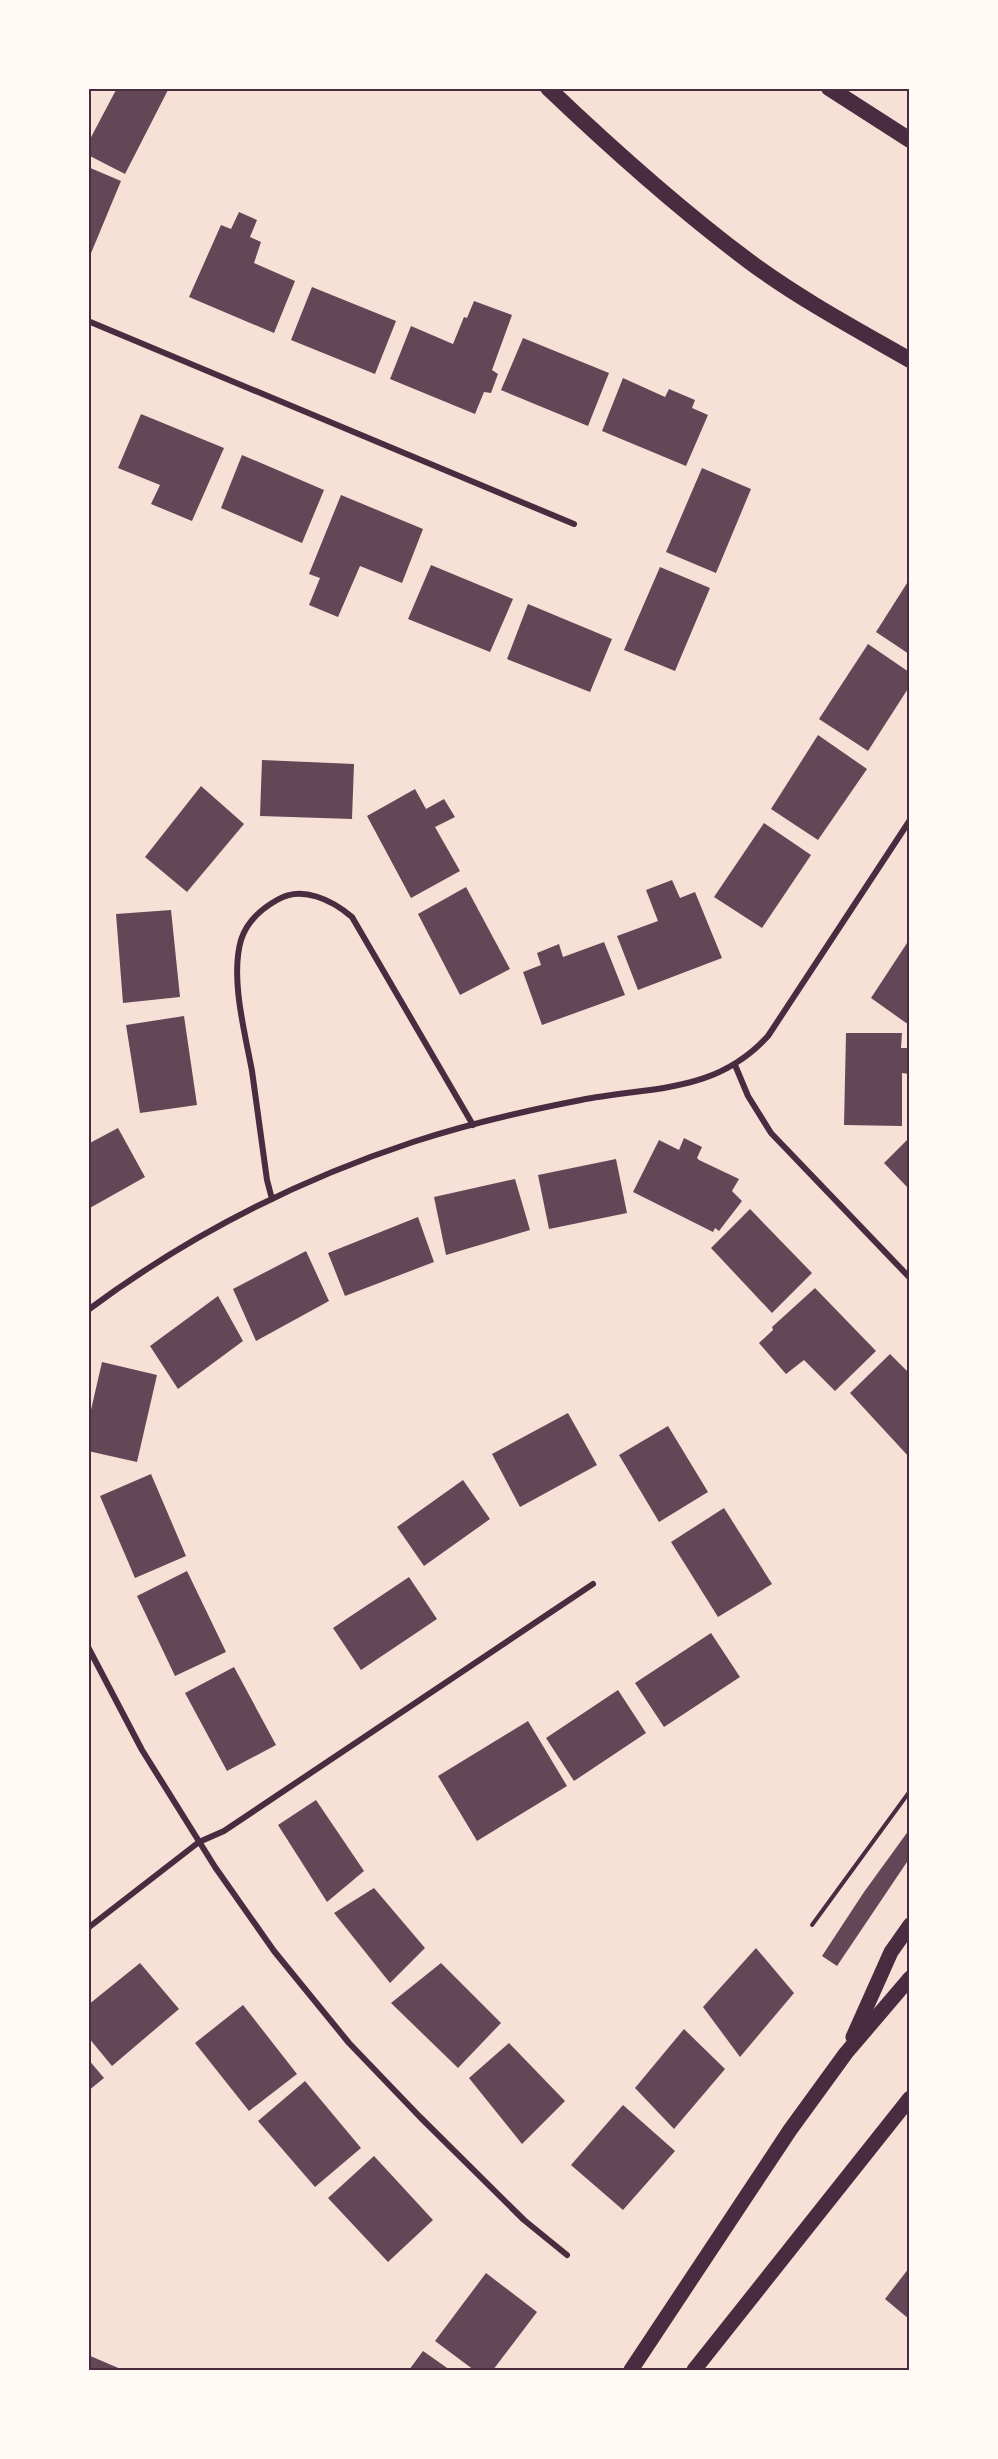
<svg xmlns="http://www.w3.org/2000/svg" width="998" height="2459" font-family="'Source Sans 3',sans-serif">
<rect width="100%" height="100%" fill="#f7e1d7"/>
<g fill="#644757">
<polygon points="117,88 169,88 125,174 88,155 88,143"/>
<polygon points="88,167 121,181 89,258 88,258"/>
<polygon points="239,212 257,220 250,237 261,242 254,263 295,281 274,333 189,297 221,225 231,229"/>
<polygon points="312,287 396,321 375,374 291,340"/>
<polygon points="474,301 512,315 492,370 498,374 491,393 484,392 475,414 390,379 411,326 453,344 464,317 467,318"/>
<polygon points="523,338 609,373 588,426 501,390"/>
<polygon points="623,378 665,397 669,389 695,400 692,408 708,415 686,466 602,431"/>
<polygon points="141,414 224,448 192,521 151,504 160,485 118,468"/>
<polygon points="242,455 324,490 302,543 221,508"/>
<polygon points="702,468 751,489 716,573 666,552"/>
<polygon points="341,495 423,529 402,583 360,566 338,617 309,605 320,578 309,574"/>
<polygon points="431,565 513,599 490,652 408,619"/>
<polygon points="660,567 710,588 675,671 624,650"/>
<polygon points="909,580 909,654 876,632"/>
<polygon points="528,604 612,639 590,692 507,659"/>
<polygon points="868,644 909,672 909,687 868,751 819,719"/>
<polygon points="818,735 867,769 818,840 771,809"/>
<polygon points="262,760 354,764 352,819 260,816"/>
<polygon points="201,786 244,824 187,892 145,857"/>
<polygon points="415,789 426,809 444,799 455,817 435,827 460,871 411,898 367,816"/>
<polygon points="764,823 811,855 762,928 714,897"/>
<polygon points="672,880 680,898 695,892 722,958 638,990 617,936 658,921 646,890"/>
<polygon points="466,887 510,969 460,995 418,914"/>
<polygon points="171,910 180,997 123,1003 116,914"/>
<polygon points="909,940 909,1025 871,998"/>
<polygon points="604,942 625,995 542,1025 523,972 541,965 537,953 559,944 563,957"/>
<polygon points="184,1016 197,1105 140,1113 126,1025"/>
<polygon points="846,1033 902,1033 901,1048 909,1048 909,1074 902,1073 902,1126 844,1125"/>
<polygon points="118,1128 145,1177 88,1209 88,1144"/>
<polygon points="684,1138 702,1147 697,1158 699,1160 739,1179 732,1191 742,1201 719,1231 715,1228 713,1232 633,1192 659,1140 679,1150"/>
<polygon points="909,1138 909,1189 884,1163"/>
<polygon points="616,1159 627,1213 549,1229 538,1175"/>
<polygon points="515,1179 530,1230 446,1255 434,1197"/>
<polygon points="750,1209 812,1273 772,1313 711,1248"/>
<polygon points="418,1217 434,1262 345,1296 328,1253"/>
<polygon points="306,1251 329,1301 256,1341 233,1289"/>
<polygon points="815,1288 876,1351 835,1391 804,1360 786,1374 759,1343 773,1330 772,1327"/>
<polygon points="218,1296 243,1341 178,1389 150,1346"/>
<polygon points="890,1354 909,1373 909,1457 850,1393"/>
<polygon points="102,1362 157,1375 137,1462 88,1451 88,1423"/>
<polygon points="568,1413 597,1465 520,1507 492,1454"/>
<polygon points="668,1426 708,1492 659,1522 619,1455"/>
<polygon points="151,1474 186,1556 135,1578 100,1496"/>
<polygon points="463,1480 490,1519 424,1566 397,1527"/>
<polygon points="724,1508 772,1584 718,1617 671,1542"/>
<polygon points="187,1571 226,1652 175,1676 137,1596"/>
<polygon points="409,1577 437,1619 361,1670 333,1628"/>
<polygon points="711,1633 740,1677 664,1727 635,1683"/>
<polygon points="234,1667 276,1745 227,1771 185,1693"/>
<polygon points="618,1690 646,1733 574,1781 546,1738"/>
<polygon points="528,1721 567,1786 477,1841 438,1776"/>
<polygon points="316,1800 364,1871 327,1902 278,1825"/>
<polygon points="909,1830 909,1859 837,1966 822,1956 864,1892"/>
<polygon points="374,1888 425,1948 390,1983 334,1913"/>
<polygon points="756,1948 794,1993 740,2057 703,2007"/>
<polygon points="140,1963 179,2009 112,2066 88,2037 88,2005"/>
<polygon points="441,1963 501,2023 458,2068 391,2003"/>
<polygon points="243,2005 297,2074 249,2111 195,2043"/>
<polygon points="684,2029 725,2069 674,2129 635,2088"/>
<polygon points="509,2043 565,2101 522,2144 469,2078"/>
<polygon points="88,2059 104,2078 88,2091"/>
<polygon points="305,2081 361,2148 315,2187 258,2121"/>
<polygon points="623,2105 675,2151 623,2210 571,2165"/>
<polygon points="374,2156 433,2220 388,2262 328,2198"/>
<polygon points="909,2268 909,2319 885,2299"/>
<polygon points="486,2273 537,2312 493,2370 474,2370 435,2341"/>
<polygon points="423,2351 450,2370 409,2370"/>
<polygon points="88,2355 123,2370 88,2370"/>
</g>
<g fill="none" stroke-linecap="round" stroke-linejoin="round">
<polyline stroke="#4a2c40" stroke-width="4" points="812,1925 910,1791"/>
<g stroke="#4a2c40" stroke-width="6">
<polyline points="88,321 574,524"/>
<polyline points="735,1065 748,1096 771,1133 910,1278"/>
<path d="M272,1199l-5,-19c-5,-36 -10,-73 -15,-109 -7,-38 -22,-93 -11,-131 6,-19 20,-31 36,-40 25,-15 55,0 75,17l121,208"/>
<path d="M88,1310c98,-73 210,-130 325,-168 55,-18 111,-31 168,-42 71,-14 134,-6 187,-64l142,-216"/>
<polyline points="88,1647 142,1750 215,1867 274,1951 349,2043 420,2117 524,2220 567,2255"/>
<polyline points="88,1928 199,1842 224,1831 593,1584"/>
</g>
<g stroke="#4a2c40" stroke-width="15">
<polyline points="853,2037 891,1952 910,1925"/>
<polyline points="631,2370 790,2130 846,2053 910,1978"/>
<polyline points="694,2370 910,2098"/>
</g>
<g stroke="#4a2c40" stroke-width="16">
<path d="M548,88c64,61 131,121 202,174 50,37 106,67 160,98"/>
<polyline points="829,88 910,140"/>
</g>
</g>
<rect width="998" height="2459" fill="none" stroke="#fffaf5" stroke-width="180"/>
<rect x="90" y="90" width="818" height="2279" fill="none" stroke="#4a2c40" stroke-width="2"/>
</svg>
